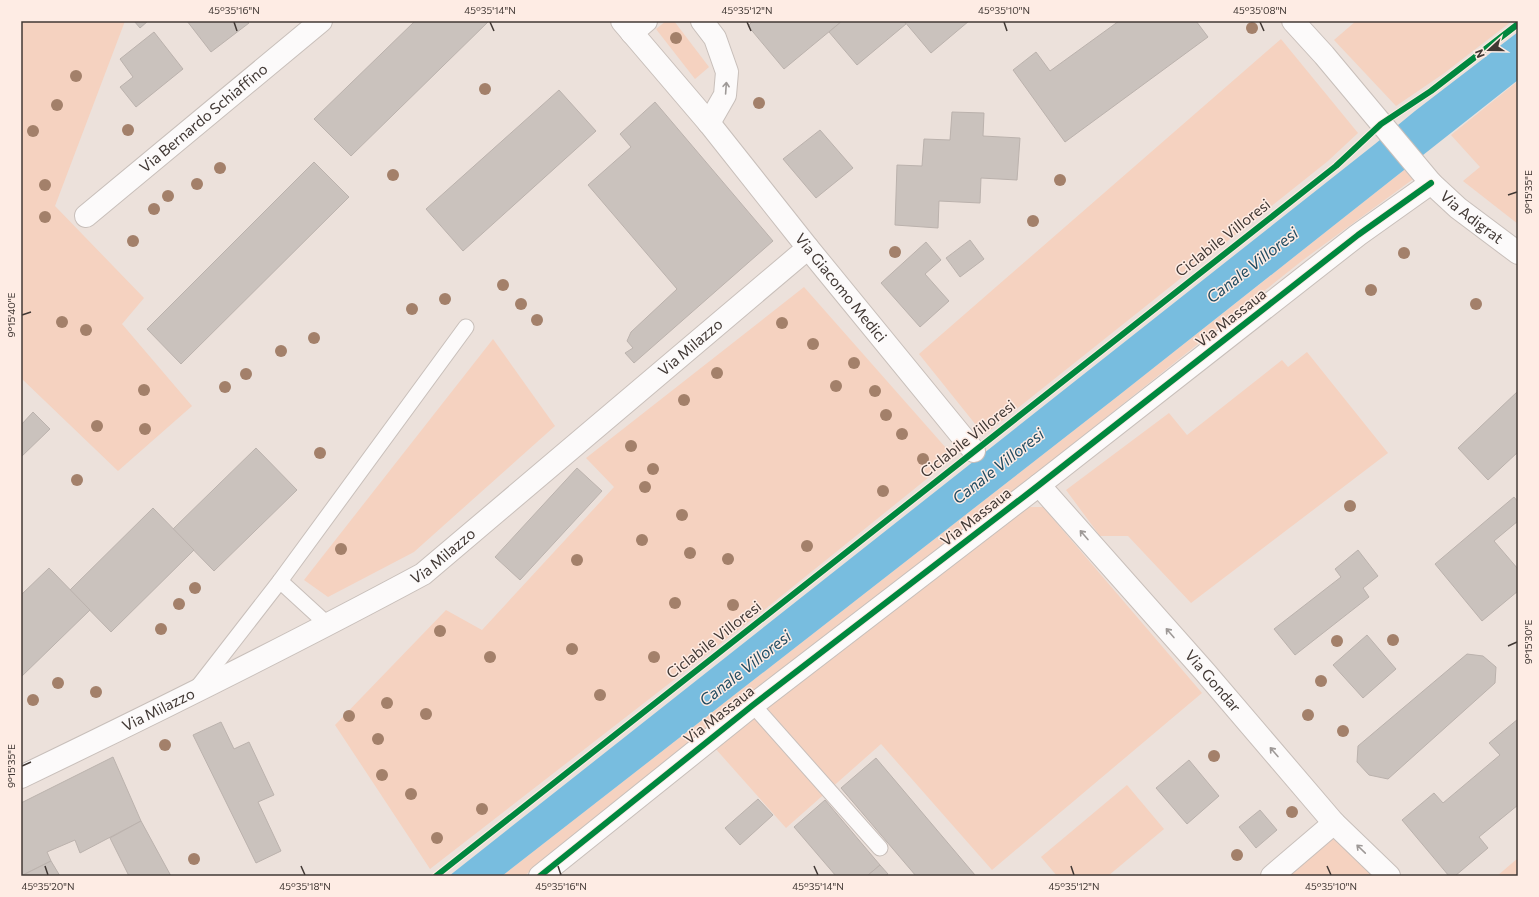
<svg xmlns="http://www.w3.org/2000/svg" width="1539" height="897" font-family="Commissioner,sans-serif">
<rect width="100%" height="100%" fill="#ece1db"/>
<g fill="#f5d2c0">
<polygon points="21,21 125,21 55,206 144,298 122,324 192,406 118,471 21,378"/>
<polygon points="666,21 674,21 709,67 695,79 656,29"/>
<polygon points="1356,21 1512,21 1443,74 1396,106 1334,40"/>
<polygon points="1281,39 1358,133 1328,161 984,435 919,354"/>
<polygon points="1518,81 1518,224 1463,181 1480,167 1451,135"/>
<polygon points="1408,167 1416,177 1303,260 1074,443 524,876 502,876 1118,396"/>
<polygon points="804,287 954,457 764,610 430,869 335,725 446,610 482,630 614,487 586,458"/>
<polygon points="493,339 555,426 414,552 328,597 304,580"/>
<polygon points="1307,352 1388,453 1191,603 1128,536 1100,536 1066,490 1169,413 1187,435 1282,360 1288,367"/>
<polygon points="1021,507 1043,507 1202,693 992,870 881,744 786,828 714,747"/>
<polygon points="1127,785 1164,829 1108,876 1057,876 1041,857"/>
<polygon points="1334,836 1372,876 1286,876"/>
<polygon points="1518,858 1518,876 1497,876"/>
</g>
<polygon fill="#78bddf" points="1518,32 1518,80 1118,396 502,876 449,876 1375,144 1415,111"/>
<g fill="#cac2bd" stroke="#bbb2ad">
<polygon points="134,21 148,21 140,28"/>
<polygon points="187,21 247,21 249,23 211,52"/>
<polygon points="415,21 489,21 351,156 314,119"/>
<polygon points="753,21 842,21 784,69 748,26"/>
<polygon points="842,21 904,21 906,24 857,65 829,32"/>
<polygon points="904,21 969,21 931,53"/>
<polygon points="1119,21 1196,21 1208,37 1065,142 1013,70 1036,52 1050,71"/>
<polygon points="154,32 183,69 136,107 120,87 133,77 120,59"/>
<polygon points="559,90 596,131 463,251 426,209"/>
<polygon points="655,102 773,241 634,363 625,353 633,348 627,341 631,332 677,289 588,185 631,147 620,134"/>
<polygon points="952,112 984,113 983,136 1020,138 1017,180 981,178 980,203 939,201 938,228 895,225 897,165 922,166 924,139 950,140"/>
<polygon points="820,130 853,168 816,198 783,159"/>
<polygon points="314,162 349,197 181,364 147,329"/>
<polygon points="970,240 984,259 960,277 946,258"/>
<polygon points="926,242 941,260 925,274 949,301 920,327 881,283"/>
<polygon points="1518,391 1518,452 1488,480 1458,448"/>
<polygon points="33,412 50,429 21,457 21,425"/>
<polygon points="256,448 297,490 214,571 173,529"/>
<polygon points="577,468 602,491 520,580 495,557"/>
<polygon points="1514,497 1518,502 1518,521 1494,541 1518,569 1518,591 1482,621 1435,564"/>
<polygon points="153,508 194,550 111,632 70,590"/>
<polygon points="1358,550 1378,576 1363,588 1369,597 1295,655 1274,629 1341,577 1335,569"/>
<polygon points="49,568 90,610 21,677 21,595"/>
<polygon points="1367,635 1396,669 1363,698 1333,665"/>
<polygon points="1467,654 1483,656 1496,667 1495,683 1388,779 1369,775 1357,762 1358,746"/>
<polygon points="1518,719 1518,805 1479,837 1488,848 1455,876 1449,876 1402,820 1434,793 1443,803 1500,755 1489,743"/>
<polygon points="221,722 234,749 249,742 274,795 258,802 281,851 256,863 193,735"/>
<polygon points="113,757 141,821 80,853 75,840 47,852 51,861 21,876 21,803"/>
<polygon points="876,758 975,875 974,876 916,876 841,788"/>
<polygon points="1189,760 1219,796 1187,824 1156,788"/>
<polygon points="758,799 773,815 740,845 725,828"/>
<polygon points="825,800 880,865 867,876 836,876 794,827"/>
<polygon points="1260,810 1277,830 1256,848 1239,827"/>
<polygon points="141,821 171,876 129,876 110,838"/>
<polygon points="51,861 60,876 21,876"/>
<polygon points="880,865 888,874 885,876 867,876"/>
</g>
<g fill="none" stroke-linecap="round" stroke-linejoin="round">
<defs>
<g id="lane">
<polyline points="280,581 327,624"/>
<polyline points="197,688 280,581 466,327"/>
<polyline points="753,705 880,848"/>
</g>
<g id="street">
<path id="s1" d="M622,21l87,102 99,125 166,203"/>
<polyline points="702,21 715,38 727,72 725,95 709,123"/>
<path id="s2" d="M1293,21l31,34 107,128 27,25 60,45"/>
<polyline points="632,33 646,21"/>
<path id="s3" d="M86,216l235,-195"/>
<path id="s4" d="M1039,485l166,187 129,151 55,53"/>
<path id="s5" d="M21,777c135,-65 270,-132 402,-203l385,-326"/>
<polyline points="540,876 753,705 1039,485 1358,235 1431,183"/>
<polyline points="1272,876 1334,823"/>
</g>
</defs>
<use href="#lane" stroke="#c8bfba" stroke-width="17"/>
<use href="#street" stroke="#c8bfba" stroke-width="24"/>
<use href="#lane" stroke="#fcfafa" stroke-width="15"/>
<use href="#street" stroke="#fcfafa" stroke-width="22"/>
<defs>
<g id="cycleway">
<polyline points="436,876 1336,166 1381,124 1431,91 1518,24"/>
<polyline points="540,876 753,705 1039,485 1358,235 1431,183"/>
</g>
</defs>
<use href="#cycleway" stroke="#feece4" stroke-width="8"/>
<use href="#cycleway" stroke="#00873e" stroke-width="6"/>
</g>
<g fill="#a3806a">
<circle cx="1252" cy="28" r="6"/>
<circle cx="676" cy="38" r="6"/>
<circle cx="76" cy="76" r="6"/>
<circle cx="485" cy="89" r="6"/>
<circle cx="759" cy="103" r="6"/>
<circle cx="57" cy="105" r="6"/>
<circle cx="128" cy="130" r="6"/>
<circle cx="33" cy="131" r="6"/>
<circle cx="220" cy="168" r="6"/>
<circle cx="393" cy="175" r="6"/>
<circle cx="1060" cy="180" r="6"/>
<circle cx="197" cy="184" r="6"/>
<circle cx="45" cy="185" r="6"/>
<circle cx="168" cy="196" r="6"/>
<circle cx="154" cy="209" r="6"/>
<circle cx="45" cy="217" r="6"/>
<circle cx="1033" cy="221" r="6"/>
<circle cx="133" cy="241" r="6"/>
<circle cx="895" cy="252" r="6"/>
<circle cx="1404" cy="253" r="6"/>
<circle cx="503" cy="285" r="6"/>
<circle cx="1371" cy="290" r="6"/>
<circle cx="445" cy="299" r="6"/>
<circle cx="521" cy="304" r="6"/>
<circle cx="1476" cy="304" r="6"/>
<circle cx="412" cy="309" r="6"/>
<circle cx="537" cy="320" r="6"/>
<circle cx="62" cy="322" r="6"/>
<circle cx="782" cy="323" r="6"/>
<circle cx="86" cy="330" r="6"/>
<circle cx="314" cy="338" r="6"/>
<circle cx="813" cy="344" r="6"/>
<circle cx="281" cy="351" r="6"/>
<circle cx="854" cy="363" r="6"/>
<circle cx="717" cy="373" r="6"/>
<circle cx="246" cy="374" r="6"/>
<circle cx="836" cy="386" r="6"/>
<circle cx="225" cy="387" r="6"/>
<circle cx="144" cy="390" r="6"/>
<circle cx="875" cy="391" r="6"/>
<circle cx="684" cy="400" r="6"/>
<circle cx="886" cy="415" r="6"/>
<circle cx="97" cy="426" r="6"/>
<circle cx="145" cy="429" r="6"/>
<circle cx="902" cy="434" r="6"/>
<circle cx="631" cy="446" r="6"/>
<circle cx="320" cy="453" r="6"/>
<circle cx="923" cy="459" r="6"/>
<circle cx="653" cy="469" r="6"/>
<circle cx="77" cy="480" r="6"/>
<circle cx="645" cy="487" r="6"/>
<circle cx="883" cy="491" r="6"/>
<circle cx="1350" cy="506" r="6"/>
<circle cx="682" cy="515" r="6"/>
<circle cx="642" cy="540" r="6"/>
<circle cx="807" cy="546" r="6"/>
<circle cx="341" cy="549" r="6"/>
<circle cx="690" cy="553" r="6"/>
<circle cx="728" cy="559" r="6"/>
<circle cx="577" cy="560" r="6"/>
<circle cx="195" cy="588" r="6"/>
<circle cx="675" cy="603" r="6"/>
<circle cx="179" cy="604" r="6"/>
<circle cx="733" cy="605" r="6"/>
<circle cx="161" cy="629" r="6"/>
<circle cx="440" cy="631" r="6"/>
<circle cx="1393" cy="640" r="6"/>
<circle cx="1337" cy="641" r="6"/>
<circle cx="572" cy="649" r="6"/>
<circle cx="490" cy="657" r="6"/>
<circle cx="654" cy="657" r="6"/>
<circle cx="1321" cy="681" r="6"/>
<circle cx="58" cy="683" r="6"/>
<circle cx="96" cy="692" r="6"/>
<circle cx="600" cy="695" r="6"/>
<circle cx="33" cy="700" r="6"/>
<circle cx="387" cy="703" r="6"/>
<circle cx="426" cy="714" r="6"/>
<circle cx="1308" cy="715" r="6"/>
<circle cx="349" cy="716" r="6"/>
<circle cx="1343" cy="731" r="6"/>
<circle cx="378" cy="739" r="6"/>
<circle cx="165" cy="745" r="6"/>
<circle cx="1214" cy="756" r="6"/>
<circle cx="382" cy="775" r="6"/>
<circle cx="411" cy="794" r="6"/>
<circle cx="482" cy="809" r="6"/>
<circle cx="1292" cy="812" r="6"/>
<circle cx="437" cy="838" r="6"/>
<circle cx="1237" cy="855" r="6"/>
<circle cx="194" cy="859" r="6"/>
</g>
<defs><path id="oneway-shaft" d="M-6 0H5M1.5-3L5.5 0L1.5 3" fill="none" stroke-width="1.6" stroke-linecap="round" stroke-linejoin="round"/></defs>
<g stroke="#9e9997">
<use href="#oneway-shaft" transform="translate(726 88) rotate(-86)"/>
<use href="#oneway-shaft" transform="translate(1084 535) rotate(-131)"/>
<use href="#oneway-shaft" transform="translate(1170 633) rotate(-131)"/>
<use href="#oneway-shaft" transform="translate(1274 752) rotate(-131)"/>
<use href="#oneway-shaft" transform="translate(1361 849) rotate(-136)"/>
</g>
<path fill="none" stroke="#413834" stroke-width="1.5" d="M234,22l3,9M490,22l4,9M747,22l4,9M1004,22l3,9M1260,22l4,9M1508,195l9,-3M22,315l9,-3M1508,646l9,-4M22,766l9,-4M45,866l3,9M301,866l4,9M558,866l3,9M814,866l4,9M1071,866l3,9M1327,866l4,9"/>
<g text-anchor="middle" stroke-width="3" stroke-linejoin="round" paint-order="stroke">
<g font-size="15" fill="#413834" stroke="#feece4">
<text dy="5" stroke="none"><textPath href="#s3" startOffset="153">Via Bernardo Schiaffino</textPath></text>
<text dy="5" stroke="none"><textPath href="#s2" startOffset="266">Via Adigrat</textPath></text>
<text transform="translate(1223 238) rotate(-38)" y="5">Ciclabile Villoresi</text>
<text dy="5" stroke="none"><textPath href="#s1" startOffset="345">Via Giacomo Medici</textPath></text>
<text transform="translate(1231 318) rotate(-38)" y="5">Via Massaua</text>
<text dy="5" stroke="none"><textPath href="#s5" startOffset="801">Via Milazzo</textPath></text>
<text transform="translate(968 439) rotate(-38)" y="5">Ciclabile Villoresi</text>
<text transform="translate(976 517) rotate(-38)" y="5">Via Massaua</text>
<text dy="5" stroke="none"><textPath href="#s5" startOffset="477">Via Milazzo</textPath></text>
<text transform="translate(714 640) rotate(-38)" y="5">Ciclabile Villoresi</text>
<text dy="5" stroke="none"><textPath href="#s4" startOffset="262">Via Gondar</textPath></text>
<text dy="5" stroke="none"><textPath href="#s5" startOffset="153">Via Milazzo</textPath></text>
<text transform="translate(719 715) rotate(-38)" y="5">Via Massaua</text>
</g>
<g font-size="16" font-style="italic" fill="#204b61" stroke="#feece4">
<text transform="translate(1252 265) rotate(-38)" y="6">Canale Villoresi</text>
<text transform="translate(998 466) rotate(-38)" y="6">Canale Villoresi</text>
<text transform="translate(745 668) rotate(-38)" y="6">Canale Villoresi</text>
</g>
</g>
<rect width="1539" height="897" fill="none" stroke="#feece4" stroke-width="44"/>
<g transform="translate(1489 50) rotate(249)" stroke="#feece4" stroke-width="3" paint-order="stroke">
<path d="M0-3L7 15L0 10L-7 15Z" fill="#413834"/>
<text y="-6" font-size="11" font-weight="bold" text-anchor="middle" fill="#413834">N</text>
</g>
<rect x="22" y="22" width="1495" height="853" fill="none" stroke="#413834" stroke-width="1.5"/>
<g font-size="10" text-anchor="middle" fill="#413834">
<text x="234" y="14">45°35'16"N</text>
<text x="490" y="14">45°35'14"N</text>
<text x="747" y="14">45°35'12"N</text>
<text x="1004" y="14">45°35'10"N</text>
<text x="1260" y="14">45°35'08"N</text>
<text transform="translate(1528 192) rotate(-90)" y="4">9°15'35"E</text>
<text transform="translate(11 315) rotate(-90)" y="4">9°15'40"E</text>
<text transform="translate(1528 642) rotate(-90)" y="4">9°15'30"E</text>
<text transform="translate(11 766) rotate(-90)" y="4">9°15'35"E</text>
<text x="48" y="890">45°35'20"N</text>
<text x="305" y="890">45°35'18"N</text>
<text x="561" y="890">45°35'16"N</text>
<text x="818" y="890">45°35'14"N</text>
<text x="1074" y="890">45°35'12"N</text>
<text x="1331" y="890">45°35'10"N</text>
</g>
</svg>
